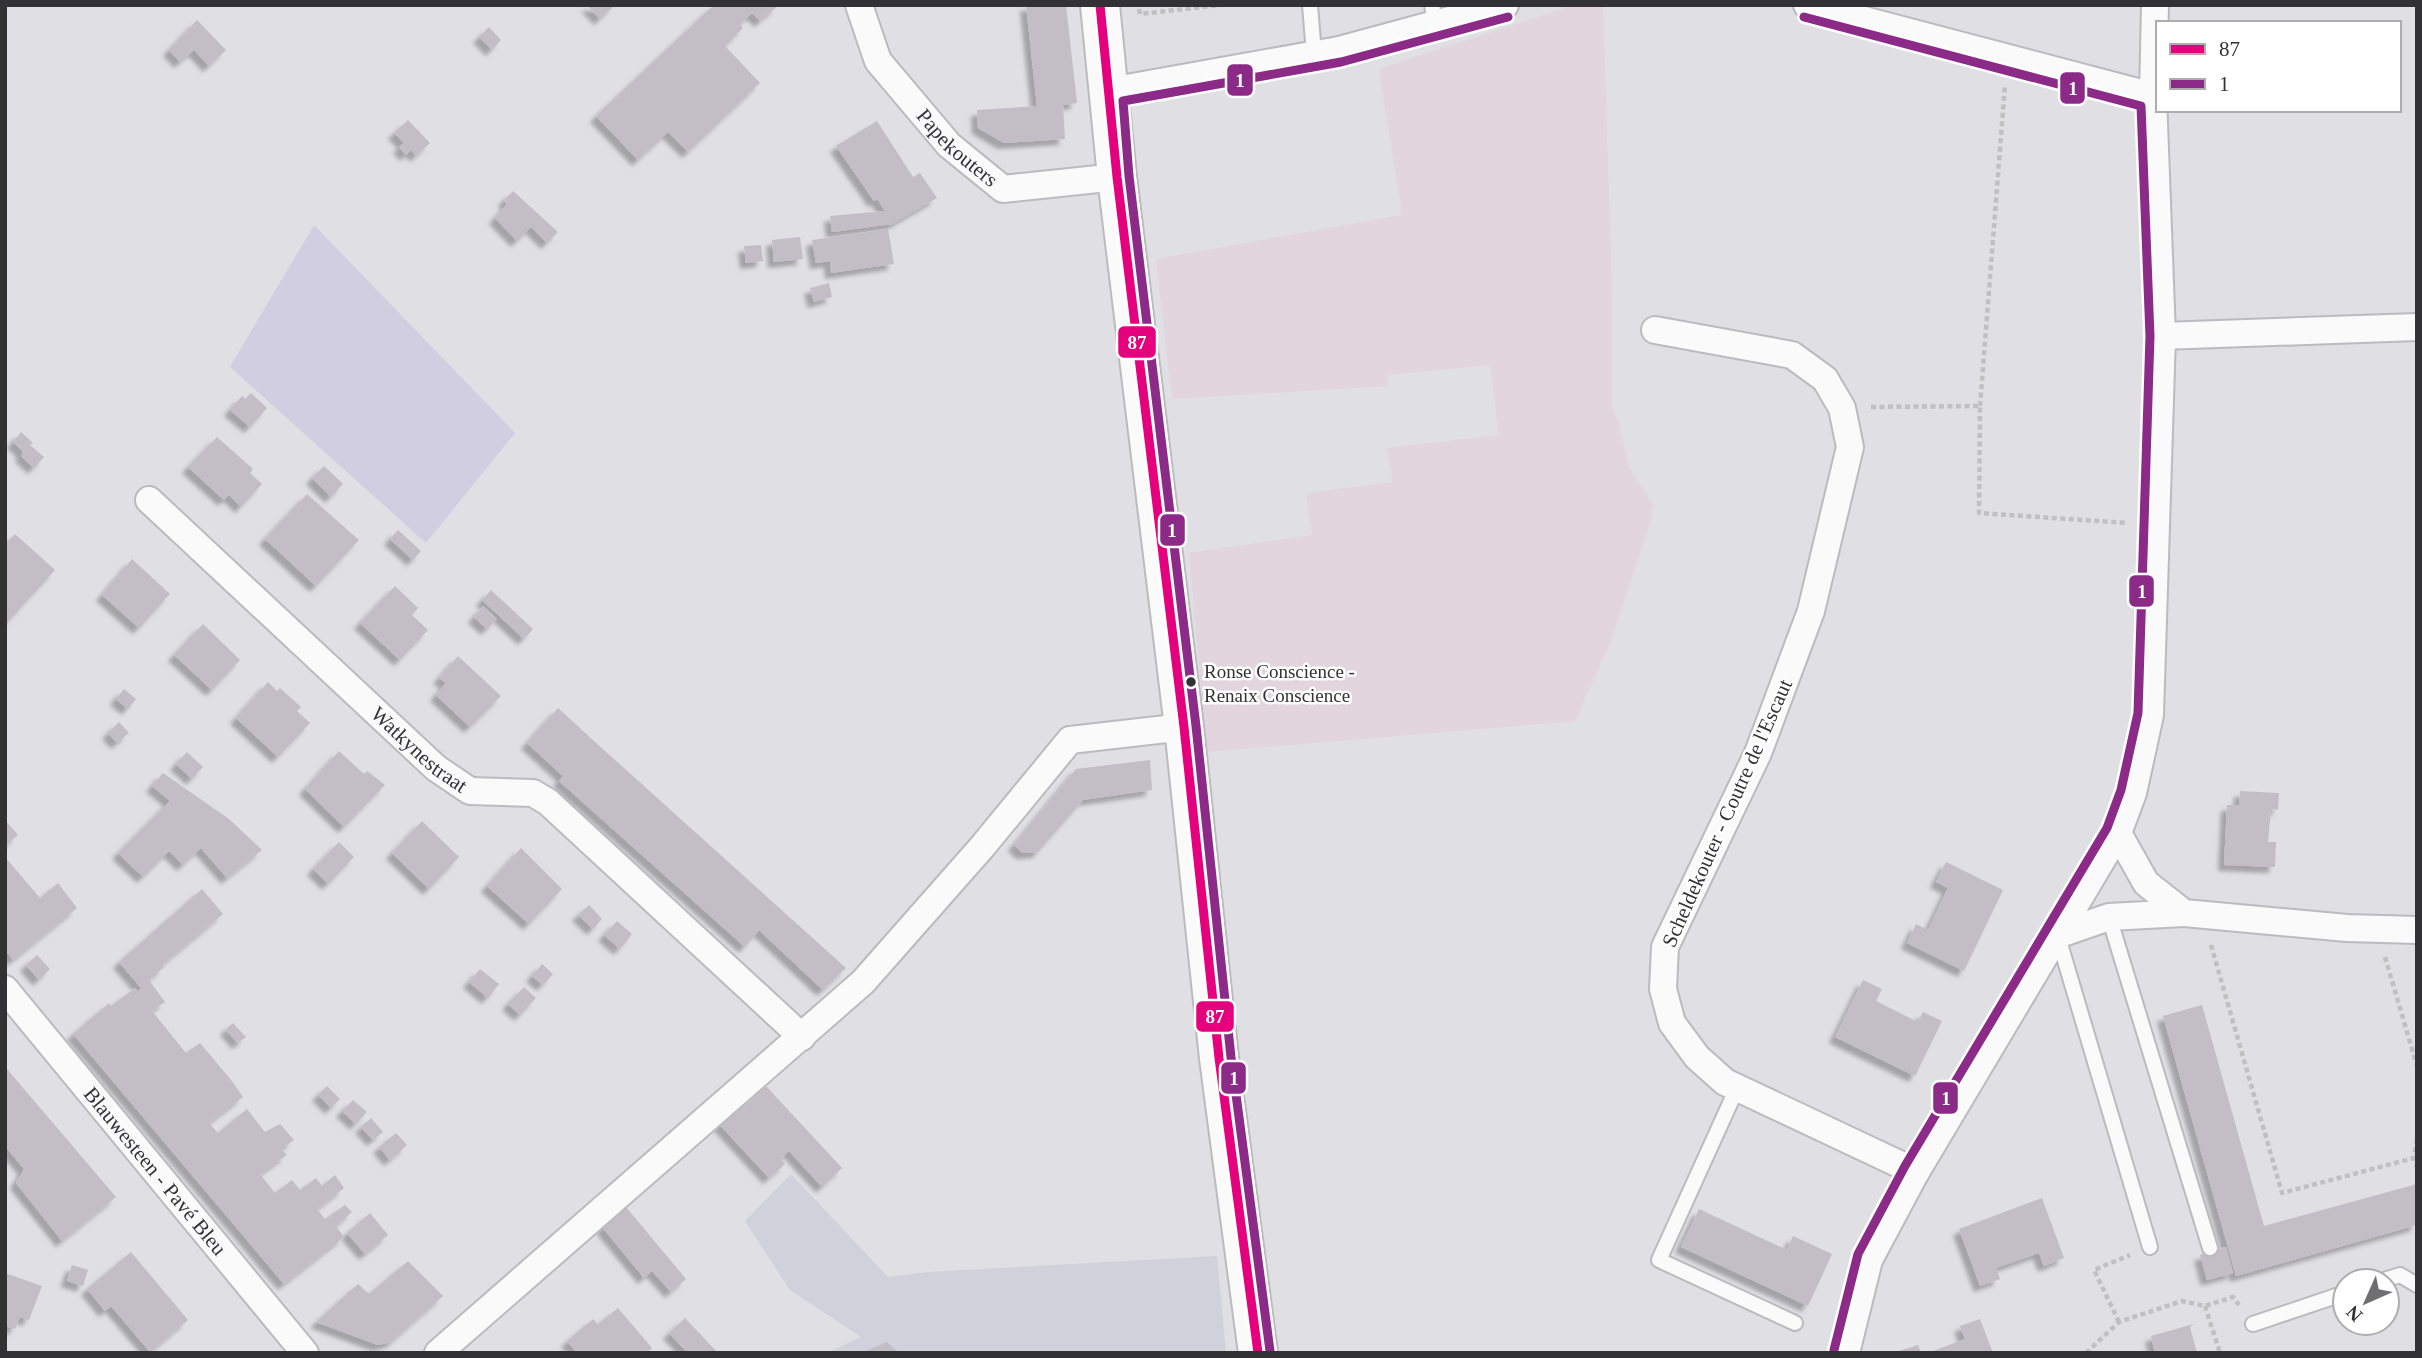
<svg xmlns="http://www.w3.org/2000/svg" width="2422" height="1358" font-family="Georgia,serif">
<defs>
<filter id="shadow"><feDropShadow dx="-6" dy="6" stdDeviation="2" flood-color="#0004"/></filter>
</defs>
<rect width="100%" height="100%" fill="#dfdfe4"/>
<polygon fill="#e2d5de" points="1574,5 1603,5 1612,295 1612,408 1618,421 1629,467 1653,504 1651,520 1610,643 1575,721 1207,752 1189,553 1312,535 1306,493 1393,482 1387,448 1499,435 1490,365 1387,375 1388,386 1172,399 1156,259 1402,215 1379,69"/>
<polygon fill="#d1d1db" points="791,1174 888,1277 927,1272 1217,1256 1226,1353 827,1353 861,1337 790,1290 745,1221"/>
<polygon fill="#d0cee0" points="314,225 515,433 426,543 230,367"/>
<g fill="#c3bec6" filter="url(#shadow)">
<polygon points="587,5 615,5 600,19"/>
<polygon points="714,5 779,5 760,21 752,13 740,24 743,28 725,46 760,83 688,152 668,132 638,160 596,116"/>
<polygon points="1026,5 1066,5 1077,103 1063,105 1065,139 1004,143 978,128 977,110 1037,106"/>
<polygon points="197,20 226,50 209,66 194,50 180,62 169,50"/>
<polygon points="489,27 501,40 492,50 479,37"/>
<polygon points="408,120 430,143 416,156 411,150 406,155 399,147 404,143 394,133"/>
<polygon points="877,121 913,177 920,173 937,198 892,224 832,232 830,216 885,211 877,199 874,201 836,146"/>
<polygon points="513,191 558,232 547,243 531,227 517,241 495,218 507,204 504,200"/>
<polygon points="888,229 894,264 831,273 830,261 816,263 812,240"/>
<polygon points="800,237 803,259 774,262 772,240"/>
<polygon points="761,245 763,261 746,263 744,246"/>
<polygon points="829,283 832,297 814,302 810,288"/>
<polygon points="251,393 267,408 250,427 230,410 242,396 245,399"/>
<polygon points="21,432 33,443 30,445 44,457 34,468 21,456 23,452 13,442"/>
<polygon points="217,437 253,469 250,473 262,484 241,507 229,495 224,500 188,467"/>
<polygon points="324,466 343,484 331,497 312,478"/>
<polygon points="307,494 359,540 316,586 265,539"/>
<polygon points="398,530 421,551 413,560 390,539"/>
<polygon points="15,534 55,570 5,625 5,544"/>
<polygon points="132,559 170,594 139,628 102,595"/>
<polygon points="395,586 418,608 412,615 428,630 400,660 360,623"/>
<polygon points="491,590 533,629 524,639 482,600"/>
<polygon points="483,606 497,619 487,629 474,617"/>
<polygon points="203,624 240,660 212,690 174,655"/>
<polygon points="458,656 501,696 470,727 436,695 446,683 439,678"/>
<polygon points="268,682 277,691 280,688 301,707 297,711 310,723 278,757 236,718"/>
<polygon points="124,689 136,699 128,709 116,699"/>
<polygon points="558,708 594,741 846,968 823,990 759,930 745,947 559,781 563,776 527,743"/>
<polygon points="119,722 129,733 117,743 108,733"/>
<polygon points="339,751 364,774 367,771 385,785 344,827 305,789"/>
<polygon points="187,752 203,767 192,779 176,764"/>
<polygon points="1150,760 1152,790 1083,800 1038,852 1022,853 1014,845 1076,769"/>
<polygon points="163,773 229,819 262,850 227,878 201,848 183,865 169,851 143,877 118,853 170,801 152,786"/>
<polygon points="2240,791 2279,793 2278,810 2271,809 2268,842 2276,842 2275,867 2224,865 2227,805 2239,805"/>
<polygon points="5,820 18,835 5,846"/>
<polygon points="422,821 459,857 429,889 392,853"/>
<polygon points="339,842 354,857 328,884 313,869"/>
<polygon points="521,848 562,889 529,924 487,886"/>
<polygon points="5,857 40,898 58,883 77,908 13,960 5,950"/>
<polygon points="1946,862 2003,890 1964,971 1907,943 1916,924 1928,930 1948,888 1936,882"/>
<polygon points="202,889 223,914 162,965 164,967 149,980 165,1002 152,1011 186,1053 200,1043 232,1081 243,1097 209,1123 218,1133 247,1109 265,1132 280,1124 294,1140 281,1149 287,1155 260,1174 275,1193 292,1180 300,1190 316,1178 322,1186 335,1175 344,1188 317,1209 325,1219 345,1205 352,1212 336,1226 344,1237 284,1284 73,1034 109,1003 111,1006 135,988 138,992 141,988 119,962"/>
<polygon points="589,905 602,919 593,929 578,915"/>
<polygon points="617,921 632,934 620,949 604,935"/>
<polygon points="37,955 50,969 39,980 26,965"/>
<polygon points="542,964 553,974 543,985 532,976"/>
<polygon points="480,969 499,984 488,998 469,982"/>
<polygon points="1863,980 1882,989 1876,1001 1918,1022 1923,1012 1942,1021 1915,1076 1835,1037"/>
<polygon points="524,987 536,998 520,1015 508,1004"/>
<polygon points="2202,1005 2264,1226 2417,1184 2417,1225 2236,1276 2163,1016"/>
<polygon points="233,1023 246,1037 238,1043 226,1029"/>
<polygon points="7,1069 116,1197 62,1241 16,1183 24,1169 5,1146 5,1070"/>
<polygon points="327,1086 340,1099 331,1108 318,1095"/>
<polygon points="766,1086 842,1168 822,1187 789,1151 781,1159 785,1164 769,1178 719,1124 742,1103 744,1107"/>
<polygon points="353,1100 367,1112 356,1124 342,1111"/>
<polygon points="371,1118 383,1132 373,1140 361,1127"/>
<polygon points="396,1133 407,1145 390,1160 379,1147"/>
<polygon points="2042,1198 2064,1258 2044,1266 2039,1253 1996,1268 2000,1279 1980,1286 1959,1229"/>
<polygon points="626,1207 686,1279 671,1292 652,1271 644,1278 602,1227"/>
<polygon points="1699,1209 1787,1250 1793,1236 1832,1254 1808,1306 1681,1247"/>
<polygon points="370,1213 388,1235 365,1254 347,1233"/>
<polygon points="2226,1247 2233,1273 2207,1280 2200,1255"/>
<polygon points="131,1252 188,1320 150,1352 111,1306 105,1311 87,1289"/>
<polygon points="408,1261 443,1296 391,1342 378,1345 316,1322 358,1284 369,1294"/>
<polygon points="72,1265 88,1270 83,1286 67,1281"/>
<polygon points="5,1273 42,1286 29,1320 20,1317 15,1329 5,1326"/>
<polygon points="618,1308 652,1348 647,1353 577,1353 567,1341 593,1319 598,1324"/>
<polygon points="685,1318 718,1353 688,1353 669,1333"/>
<polygon points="1980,1319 1993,1353 1928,1353 1965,1339 1960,1326"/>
<polygon points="2194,1324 2190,1327 2197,1353 2155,1353 2151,1336"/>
<polygon points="887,1342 899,1353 861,1353"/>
<polygon points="1918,1345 1921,1353 1896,1353 1896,1352"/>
</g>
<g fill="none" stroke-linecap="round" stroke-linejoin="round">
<defs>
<g id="service">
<polyline points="1310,5 1314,54"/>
<polyline points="1432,5 1435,24"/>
<polyline points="2109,917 2210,1248"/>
<polyline points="2058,937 2150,1247"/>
<polyline points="1737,1088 1659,1260 1795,1323"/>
<polyline points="2381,1281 2400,1275 2417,1285"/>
<polyline points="2253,1324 2345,1293"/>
</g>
<g id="minor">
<path id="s1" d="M859,5l19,56 71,84 54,44 114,-12"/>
<polyline points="1807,5 2153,96"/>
<polyline points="1110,91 1339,50 1505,5"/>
<polyline points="1655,330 1792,355 1825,379 1842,408 1850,447 1811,611 1758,753 1665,947 1663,989 1672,1023 1697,1057 1725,1082 1916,1172"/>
<polyline points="2162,336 2417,327"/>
<path id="s2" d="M149,500l287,268 34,23 63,2 15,9 254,235"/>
<polyline points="2118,833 2146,883 2184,913 2347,928 2417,930"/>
<polyline points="2057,935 2109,917 2184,913"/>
<path id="s3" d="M5,989l300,364"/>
<polyline points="438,1353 863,982 982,847 1070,740 1184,727"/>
<polyline points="1846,1353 1869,1260 1916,1172 2118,833 2133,793 2150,715 2162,336 2153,96 2155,5"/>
</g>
<polyline id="primary" points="1100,5 1117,177 1184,727 1219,1058 1258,1353"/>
</defs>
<use href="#service" stroke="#bbbbbf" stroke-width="18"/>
<use href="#minor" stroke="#bbbbbf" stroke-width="30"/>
<use href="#primary" stroke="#bbbbbf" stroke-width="42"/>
<g stroke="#c0c0c1" stroke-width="4.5" stroke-dasharray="5 3.5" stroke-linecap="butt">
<polyline points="1139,9 1140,14 1221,5"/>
<polyline points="1980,406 2005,85"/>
<polyline points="1871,407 1980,406 1979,513 2128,523"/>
<polyline points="2211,945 2282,1193 2414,1158"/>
<polyline points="2385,957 2417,1066"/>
<polyline points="2417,1139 2414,1158 2417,1167"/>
<polyline points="2205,1306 2220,1353"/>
<polyline points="2119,1322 2094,1270 2130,1255"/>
<polyline points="2086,1353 2119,1322 2182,1301 2205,1306 2233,1297 2239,1305"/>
</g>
<use href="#service" stroke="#fafafb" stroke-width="14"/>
<use href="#minor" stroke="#fafafb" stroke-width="26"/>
<use href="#primary" stroke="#fafafb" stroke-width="38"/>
<defs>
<polyline id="bus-1" points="1100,5 1117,177 1184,727 1219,1058 1258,1353"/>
<g id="bus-2">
<polyline points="1804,17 2141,106 2150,336 2138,713 2121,790 2107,828 1905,1166 1858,1254 1834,1350"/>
<polyline points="1270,1351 1231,1057 1196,726 1129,176 1123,101 1341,62 1508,17"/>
</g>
</defs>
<use href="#bus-1" stroke="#fff" stroke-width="14"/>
<use href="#bus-2" stroke="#fff" stroke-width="14"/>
<use href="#bus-1" stroke="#e5007d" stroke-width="9"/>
<use href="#bus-2" stroke="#8c2b87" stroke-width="9"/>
</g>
<circle fill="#323235" stroke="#fff" stroke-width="2.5" cx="1191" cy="682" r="6"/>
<g text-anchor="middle" stroke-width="5" stroke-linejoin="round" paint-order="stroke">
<g font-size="19" fill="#323235" stroke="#fff" text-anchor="start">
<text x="1204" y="678">Ronse Conscience -<tspan x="1204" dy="24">Renaix Conscience</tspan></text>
</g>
<g font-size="21" fill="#323235" stroke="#fff">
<text dy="7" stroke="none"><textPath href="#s1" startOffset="177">Papekouters</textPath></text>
<text dy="7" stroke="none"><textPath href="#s2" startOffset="368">Watkynestraat</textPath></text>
<text transform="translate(1727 813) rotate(-66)" y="7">Scheldekouter - Coutre de l'Escaut</text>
<text dy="7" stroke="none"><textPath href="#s3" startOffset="236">Blauwesteen - Pavé Bleu</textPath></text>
</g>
</g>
<g stroke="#fff" stroke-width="2.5">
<rect x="1226" y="63" width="28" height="34" rx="7" fill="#8c2b87"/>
<rect x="2059" y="71" width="27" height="34" rx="7" fill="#8c2b87"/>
<rect x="1117" y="325" width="40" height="34" rx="7" fill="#e5007d"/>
<rect x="1159" y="513" width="27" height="34" rx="7" fill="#8c2b87"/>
<rect x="2128" y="574" width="27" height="34" rx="7" fill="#8c2b87"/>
<rect x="1195" y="1000" width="40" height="33" rx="7" fill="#e5007d"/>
<rect x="1220" y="1061" width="27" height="34" rx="7" fill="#8c2b87"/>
<rect x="1932" y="1081" width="27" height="34" rx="7" fill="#8c2b87"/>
</g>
<g font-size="19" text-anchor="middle" font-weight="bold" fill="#fff">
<text x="1240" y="87">1</text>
<text x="2073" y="95">1</text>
<text x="1137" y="349">87</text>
<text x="1172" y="537">1</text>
<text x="2142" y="598">1</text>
<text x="1215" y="1023">87</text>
<text x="1234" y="1085">1</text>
<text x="1946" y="1105">1</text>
</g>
<rect width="2422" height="1358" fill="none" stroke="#323235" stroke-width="14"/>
<rect x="2156" y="21" width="245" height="91" fill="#ffffff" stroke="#adadae" stroke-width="2"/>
<rect x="2170" y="44" width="35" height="10" fill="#e5007d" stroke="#adadae" stroke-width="2"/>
<text x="2219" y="56" font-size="21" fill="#323235">87</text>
<rect x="2170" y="79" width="35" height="10" fill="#8c2b87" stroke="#adadae" stroke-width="2"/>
<text x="2219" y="91" font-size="21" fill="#323235">1</text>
<g transform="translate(2366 1302) rotate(225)"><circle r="33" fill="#ffffff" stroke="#adadae" stroke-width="2"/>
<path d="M0-5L12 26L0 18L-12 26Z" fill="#6f6f72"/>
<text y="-10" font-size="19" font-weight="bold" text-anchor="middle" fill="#323235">N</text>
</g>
</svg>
